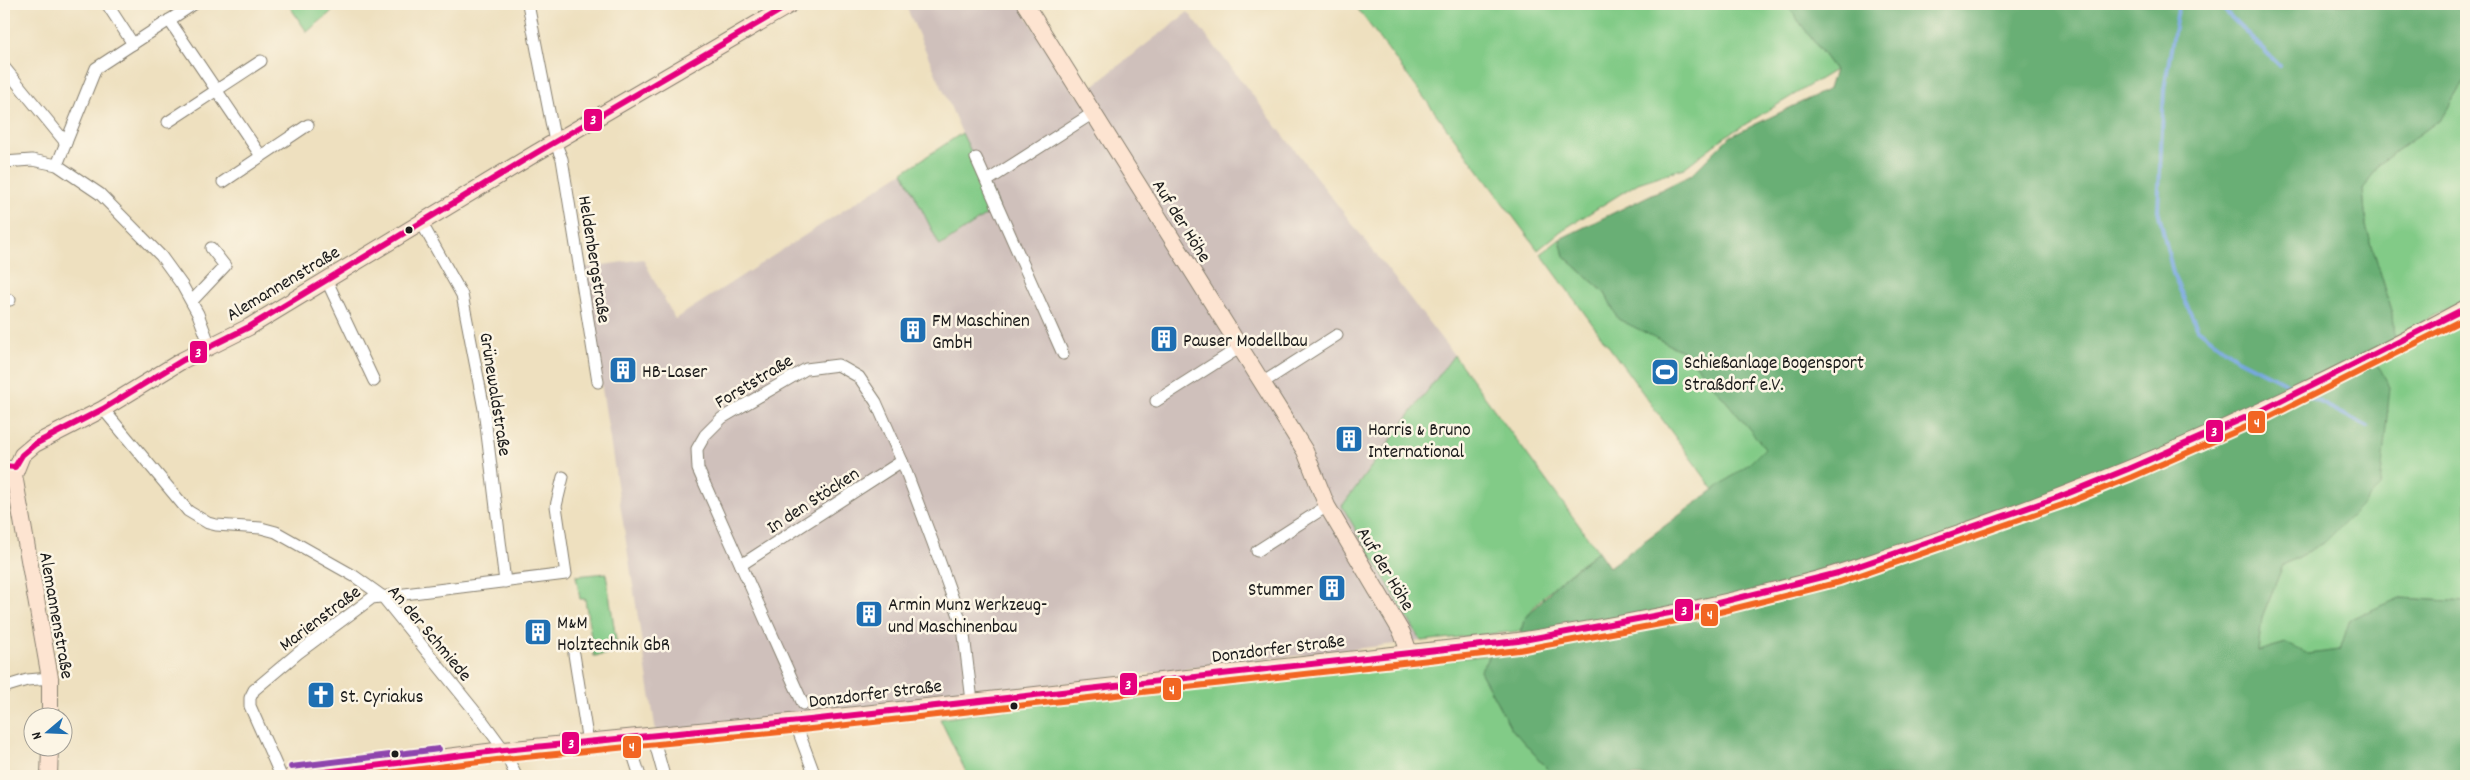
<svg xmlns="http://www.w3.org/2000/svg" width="2470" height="780" font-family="Dekko,sans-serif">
<rect width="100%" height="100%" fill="#fcf5e5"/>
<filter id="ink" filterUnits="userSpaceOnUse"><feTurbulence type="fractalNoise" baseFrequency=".02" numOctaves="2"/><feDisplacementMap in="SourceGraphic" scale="10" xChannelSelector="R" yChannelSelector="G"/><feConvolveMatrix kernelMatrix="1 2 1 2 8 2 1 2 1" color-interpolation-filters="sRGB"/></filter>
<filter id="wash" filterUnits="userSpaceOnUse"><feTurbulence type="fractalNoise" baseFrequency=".0096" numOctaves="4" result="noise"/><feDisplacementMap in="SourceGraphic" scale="20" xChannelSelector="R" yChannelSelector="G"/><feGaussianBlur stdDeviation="1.12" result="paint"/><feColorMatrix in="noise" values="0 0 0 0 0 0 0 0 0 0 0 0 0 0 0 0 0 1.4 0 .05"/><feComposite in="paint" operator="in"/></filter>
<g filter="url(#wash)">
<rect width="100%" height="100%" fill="#eee0bf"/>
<polygon fill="#cfc0bb" points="905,4 1019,4 1078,97 1188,12 1454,355 1342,506 1421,641 656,732 583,268 643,259 675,319 903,172 941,246 998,207 962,133"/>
<g fill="#82cb87" stroke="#4f7452">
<polygon points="288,4 341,4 307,32"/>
<polygon points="1354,4 1786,4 1835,70 1726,136 1684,168 1638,183 1561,231 1538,250"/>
<polygon points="2466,77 2466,299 2395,337 2393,314 2366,226 2363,190 2380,163 2442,118"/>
<polygon points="962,133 998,207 940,246 903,172"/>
<polygon points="1560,239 1564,256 1605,293 1619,319 1686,353 1766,448 1750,463 1714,490 1541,254"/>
<polygon points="2466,314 2466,602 2400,598 2351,619 2340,650 2308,655 2286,643 2258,652 2262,617 2283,565 2324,543 2376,361"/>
<path d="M1454,355l144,196c-23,18 -71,52 -77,80l-100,10 -79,-135z"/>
<polygon points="606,573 618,653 594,656 585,599 580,599 576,576"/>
<polygon points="1490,655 1480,671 1511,728 1554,776 968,776 940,719 1089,697"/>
</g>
<polygon fill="#69af74" stroke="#426648" points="1786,4 2466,4 2466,77 2442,118 2380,163 2363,190 2366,226 2393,314 2395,337 2376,361 2390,387 2380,487 2324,543 2283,565 2262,617 2258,651 2286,643 2308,654 2340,650 2350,619 2400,598 2466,602 2466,776 1554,776 1511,728 1480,671 1490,655 1518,641 1524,620 1558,583 1598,551 1609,567 1750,463 1765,448 1686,353 1618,319 1605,293 1564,256 1560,239 1691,175 1729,137 1829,89 1835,70"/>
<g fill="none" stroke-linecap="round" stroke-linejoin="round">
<g stroke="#77a7e1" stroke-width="4">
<polyline points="2179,4 2164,89 2158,210 2174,277 2198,329 2236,358 2291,386"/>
<polyline points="2218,4 2280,66"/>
<polyline points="2308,396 2368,427"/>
</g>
</g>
</g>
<g filter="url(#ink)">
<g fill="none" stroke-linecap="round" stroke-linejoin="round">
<defs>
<g id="street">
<polyline points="107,4 133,44"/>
<polyline points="528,4 555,142 562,159 598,382"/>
<polyline points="169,20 261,156"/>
<polyline points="4,67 66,143"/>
<polyline points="168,122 261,61"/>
<polyline points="976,158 1063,354"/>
<polyline points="4,162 32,160 57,165 100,194 161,256 182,285 198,314 210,346"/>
<polyline points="57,165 96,68 194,4"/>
<polyline points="987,181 1093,113"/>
<polyline points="223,182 308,125"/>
<polyline points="421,222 462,295 484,409 505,582"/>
<polyline points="326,279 374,381"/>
<polyline points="4,300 10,300"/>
<polyline points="192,301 225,266 211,248"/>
<polyline points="1262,383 1337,335"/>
<polyline points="1156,401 1239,348"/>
<polyline points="103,409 188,511 208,523 216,525 261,528 276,532 354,576 382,596 482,720 504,750 516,776"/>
<polyline points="4,466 15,467"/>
<polyline points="1257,551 1327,506"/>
<polyline points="741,565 902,461"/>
<polyline points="574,654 588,743"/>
<polyline points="4,687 27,680 50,678"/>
<polyline points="803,704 698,469 697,449 705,435 722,418 806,369 838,365 859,377 876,402 902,461 933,543 963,627 972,701"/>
<polyline points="795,722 815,776"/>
<polyline points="653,736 664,776"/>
<polyline points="628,739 640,776"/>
<polyline points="281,776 250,706 250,698 254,690 298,653 372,598 566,574 556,506 563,477"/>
</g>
<g id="secondary">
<polyline points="1025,4 1305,451 1327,506 1402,633 1409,652"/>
<polyline points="50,718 50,678 14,475 22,455 35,444 103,409 183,360 249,327 536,153 791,4"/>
<polyline points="49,776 50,748"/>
<path d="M292,776l212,-26 306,-30 708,-79c98,-15 197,-34 293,-60 36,-9 71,-23 107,-34 190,-62 372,-144 548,-239"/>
</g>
</defs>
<use href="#street" stroke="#857e6e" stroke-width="13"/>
<use href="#secondary" stroke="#857e6e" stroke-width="18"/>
<use href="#street" stroke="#fff" stroke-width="11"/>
<use href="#secondary" stroke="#fde4d1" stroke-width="16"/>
<defs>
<g id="bus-1">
<polyline points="4,466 15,467 22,455 35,444 103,409 183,360 249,327 536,153 791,4"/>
<polyline points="292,776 504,750 810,720 1518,641 1702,607 1838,573 2059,497 2128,469 2265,409 2466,308"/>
</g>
<polyline id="bus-2" points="362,776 505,759 811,729 1519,650 1704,616 1840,582 2062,505 2132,477 2269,417 2466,318"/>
<polyline id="bus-3" points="291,767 439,749"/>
</defs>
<use href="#bus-1" stroke="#fcf5e5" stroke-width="10"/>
<use href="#bus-2" stroke="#fcf5e5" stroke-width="10"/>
<use href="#bus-3" stroke="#fcf5e5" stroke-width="10"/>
<use href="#bus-1" stroke="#e5007d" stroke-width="6"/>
<use href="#bus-2" stroke="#f26522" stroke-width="6"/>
<use href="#bus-3" stroke="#8e44ad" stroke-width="6"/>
</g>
</g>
<defs>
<symbol id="building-square" viewBox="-11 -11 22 22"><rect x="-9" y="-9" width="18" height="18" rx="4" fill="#1f6fb2" stroke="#fcf5e5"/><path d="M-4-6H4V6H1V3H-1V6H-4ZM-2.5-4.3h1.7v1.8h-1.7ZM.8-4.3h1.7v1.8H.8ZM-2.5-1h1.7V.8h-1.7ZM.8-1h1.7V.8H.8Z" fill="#fff"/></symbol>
<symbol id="stadium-square" viewBox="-11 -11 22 22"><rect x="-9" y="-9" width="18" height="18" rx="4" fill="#1f6fb2" stroke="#fcf5e5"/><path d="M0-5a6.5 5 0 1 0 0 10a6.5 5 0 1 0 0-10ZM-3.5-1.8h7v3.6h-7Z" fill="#fff"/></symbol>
<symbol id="church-square" viewBox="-11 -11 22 22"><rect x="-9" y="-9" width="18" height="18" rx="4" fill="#1f6fb2" stroke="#fcf5e5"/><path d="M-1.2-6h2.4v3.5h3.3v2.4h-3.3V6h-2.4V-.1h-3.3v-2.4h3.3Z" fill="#fff"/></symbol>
</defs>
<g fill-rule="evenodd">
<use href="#building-square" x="897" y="314" width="32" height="32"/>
<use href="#building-square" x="1148" y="323" width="32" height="32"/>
<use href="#building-square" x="607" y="354" width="32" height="32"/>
<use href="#stadium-square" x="1649" y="356" width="32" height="32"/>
<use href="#building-square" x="1333" y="423" width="32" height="32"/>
<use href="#building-square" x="1316" y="572" width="32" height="32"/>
<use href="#building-square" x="853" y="598" width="32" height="32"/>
<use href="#building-square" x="522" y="616" width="32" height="32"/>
<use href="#church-square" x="305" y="679" width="32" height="32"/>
</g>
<g fill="#1c1c1c" stroke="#fcf5e5" stroke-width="2">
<circle cx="409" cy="230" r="4.5"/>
<circle cx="1014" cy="706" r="4.5"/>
<circle cx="395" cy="754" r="4.5"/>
</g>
<g text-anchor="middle" stroke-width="5" stroke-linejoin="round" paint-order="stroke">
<g font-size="19" fill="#1c1c1c" stroke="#fcf5e5">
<text transform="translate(1183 220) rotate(58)" y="7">Auf der Höhe</text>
<text transform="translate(596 259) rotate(81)" y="7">Heldenbergstraße</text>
<text transform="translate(282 282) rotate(-31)" y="7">Alemannenstraße</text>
<text transform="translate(753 380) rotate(-31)" y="7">Forststraße</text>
<text transform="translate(497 394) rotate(81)" y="7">Grünewaldstraße</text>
<text transform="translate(812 499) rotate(-33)" y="7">In den Stöcken</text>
<text transform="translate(1387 568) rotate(59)" y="7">Auf der Höhe</text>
<text transform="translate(58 615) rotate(80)" y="7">Alemannenstraße</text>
<text transform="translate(319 617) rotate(-37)" y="7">Marienstraße</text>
<text transform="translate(431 632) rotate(50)" y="7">An der Schmiede</text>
<text transform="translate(1278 647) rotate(-7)" y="7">Donzdorfer Straße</text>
<text transform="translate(875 692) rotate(-7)" y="7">Donzdorfer Straße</text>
</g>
<g font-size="19" fill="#1c1c1c" stroke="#fcf5e5" text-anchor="start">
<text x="932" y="326">FM Maschinen<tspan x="932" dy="22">GmbH</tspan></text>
<text x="1183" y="346">Pauser Modellbau</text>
<text x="1684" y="368">Schießanlage Bogensport<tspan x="1684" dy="22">Straßdorf e.V.</tspan></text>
<text x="642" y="377">HB-Laser</text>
<text x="1368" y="435">Harris &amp; Bruno<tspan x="1368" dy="22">International</tspan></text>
<text x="1313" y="595" text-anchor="end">Stummer</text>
<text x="888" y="610">Armin Munz Werkzeug-<tspan x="888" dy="22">und Maschinenbau</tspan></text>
<text x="557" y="628">M&amp;M<tspan x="557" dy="22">Holztechnik GbR</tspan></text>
<text x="340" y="702">St. Cyriakus</text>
</g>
</g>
<g stroke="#fcf5e5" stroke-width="2">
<rect x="583" y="108" width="20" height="24" rx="5" fill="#e5007d"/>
<rect x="189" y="340" width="19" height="24" rx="5" fill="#e5007d"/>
<rect x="2247" y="410" width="19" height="24" rx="5" fill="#f26522"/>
<rect x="2205" y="419" width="19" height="24" rx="5" fill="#e5007d"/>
<rect x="1674" y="598" width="20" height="24" rx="5" fill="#e5007d"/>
<rect x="1700" y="603" width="19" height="24" rx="5" fill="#f26522"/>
<rect x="1119" y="672" width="19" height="24" rx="5" fill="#e5007d"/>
<rect x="1162" y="677" width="20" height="24" rx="5" fill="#f26522"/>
<rect x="561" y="731" width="19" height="24" rx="5" fill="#e5007d"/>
<rect x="622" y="735" width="20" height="24" rx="5" fill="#f26522"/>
</g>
<g font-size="14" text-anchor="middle" font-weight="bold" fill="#fff">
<text x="593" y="124">3</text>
<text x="198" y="357">3</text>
<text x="2257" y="427">4</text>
<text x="2214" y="436">3</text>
<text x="1684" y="615">3</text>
<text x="1710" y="619">4</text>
<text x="1128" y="689">3</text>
<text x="1172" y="694">4</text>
<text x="571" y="748">3</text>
<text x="632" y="751">4</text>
</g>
<rect width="2470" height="780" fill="none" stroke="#fcf5e5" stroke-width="20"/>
<g transform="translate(48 732) rotate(251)"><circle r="24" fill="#fcf5e5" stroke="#a29e95"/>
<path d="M0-4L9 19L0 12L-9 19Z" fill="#1f6fb2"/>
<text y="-8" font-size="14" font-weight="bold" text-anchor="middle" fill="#1c1c1c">N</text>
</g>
</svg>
